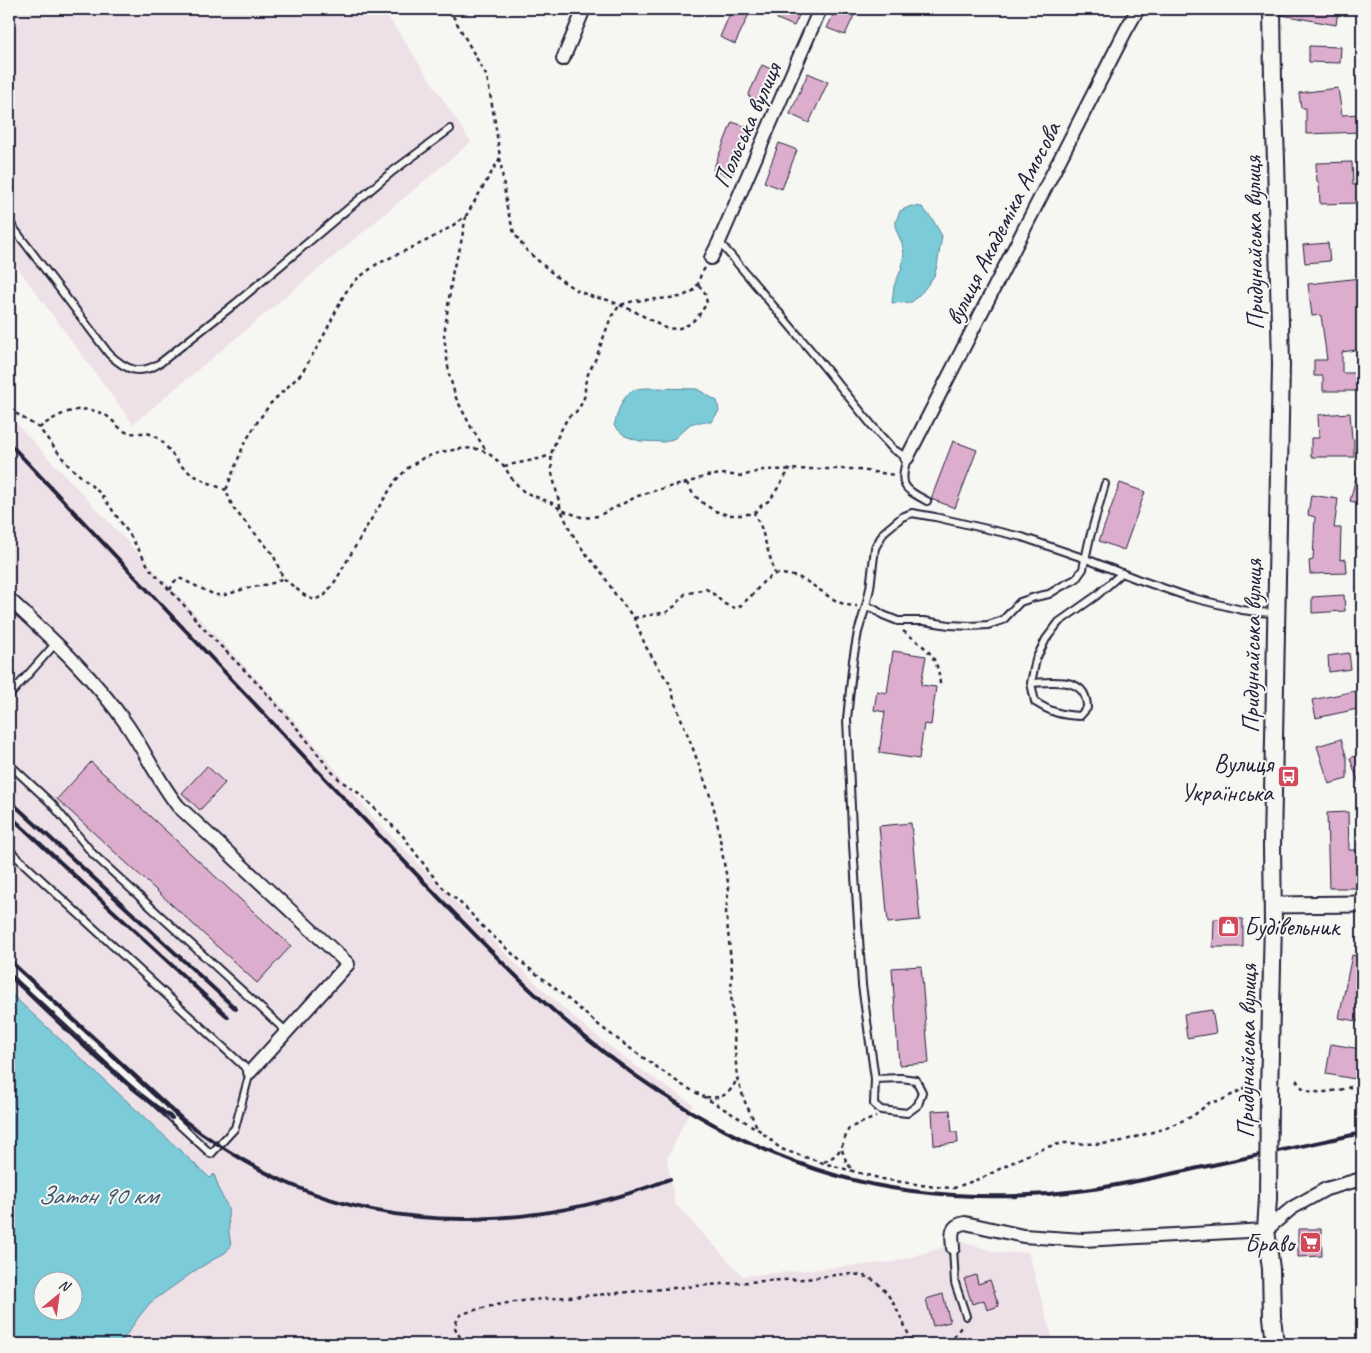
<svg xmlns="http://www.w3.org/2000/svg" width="1371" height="1353" font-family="Caveat,sans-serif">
<rect width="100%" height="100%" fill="#f6f6f2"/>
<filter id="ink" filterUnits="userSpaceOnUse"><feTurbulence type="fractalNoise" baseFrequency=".02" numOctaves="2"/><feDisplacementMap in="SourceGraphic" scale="10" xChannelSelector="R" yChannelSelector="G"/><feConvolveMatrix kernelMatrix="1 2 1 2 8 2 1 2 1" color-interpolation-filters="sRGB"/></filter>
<g filter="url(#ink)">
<g fill="#eee0e7">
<polygon points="9,9 383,9 471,142 133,424 9,256"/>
<polygon points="9,416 281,705 323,754 370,814 506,954 542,989 579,1022 618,1053 659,1082 693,1104 667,1159 675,1204 743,1276 894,1262 944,1247 949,1249 958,1247 961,1242 1000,1253 1028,1252 1054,1344 120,1344 138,1318 150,1303 231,1244 229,1233 228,1208 220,1192 214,1175 211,1178 9,992"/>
</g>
<g fill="#7ccbd9" stroke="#58879a" fill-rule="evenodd">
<polygon points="911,206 922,207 933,220 942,236 937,266 934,276 923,291 912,302 892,303 894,286 901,270 904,254 902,243 896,230 896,221 900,211"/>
<path d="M654,388l43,1 20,12 2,10 -8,11h-14l-7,2 -15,14 -10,4 -25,-1 -15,-5 -11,-10c4,-14 7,-31 23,-37 5,-1 12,-1 17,-1z"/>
<path d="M9,992l201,186 4,-4 6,18 8,16 1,25 2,12 -5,7 -30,18 -46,33 -12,15 -18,26h-111zM42,1280h30v30h-30z"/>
</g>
<g fill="#ddadcd" stroke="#22223b">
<polygon points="732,9 737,9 749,14 735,44 720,37"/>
<polygon points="781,9 802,9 794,26 777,19"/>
<polygon points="836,9 857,9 845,35 827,28"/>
<polygon points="1282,9 1326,9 1338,11 1336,25 1282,15"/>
<polygon points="1309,46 1341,47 1340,63 1309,62"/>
<polygon points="762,65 775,71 761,102 748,96"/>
<polygon points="808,73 828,82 809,123 790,114"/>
<polygon points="1338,88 1342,115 1361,114 1362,132 1306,134 1306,108 1301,108 1299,93"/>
<polygon points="732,122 750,128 731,177 713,170"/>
<polygon points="779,143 797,150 782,189 764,182"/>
<polygon points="1352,162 1353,185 1358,185 1359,203 1320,204 1319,182 1317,182 1316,163"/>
<polygon points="1328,243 1330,261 1305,263 1303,245"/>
<polygon points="1360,278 1362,297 1362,349 1342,352 1342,373 1360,373 1360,391 1323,391 1323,376 1314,376 1314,360 1327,360 1321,315 1312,316 1308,284"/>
<polygon points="1350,413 1352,439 1354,439 1354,457 1311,457 1311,438 1319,438 1318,415"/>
<polygon points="953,441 977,450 955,508 931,499"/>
<polygon points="1358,469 1362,469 1362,504 1350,501"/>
<polygon points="1120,483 1145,492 1124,550 1099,541"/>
<polygon points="1311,495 1338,499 1334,528 1341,528 1340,560 1346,559 1347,573 1310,574 1309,561 1313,560 1315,517 1308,515"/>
<polygon points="1344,595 1345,611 1312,613 1312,597"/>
<polygon points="893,651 926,656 921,685 936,687 931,725 924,724 919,759 879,753 885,712 874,710 877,691 887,693"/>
<polygon points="1349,653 1351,669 1329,672 1328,656"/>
<polygon points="1360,690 1362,700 1362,708 1316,718 1312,700"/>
<polygon points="1341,739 1347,759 1347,779 1329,784 1317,746"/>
<polygon points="1362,754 1362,787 1360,787 1350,758"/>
<polygon points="91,762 291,946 257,983 57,799"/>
<polygon points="207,766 225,783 200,810 182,793"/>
<polygon points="1348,812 1349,850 1357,850 1357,860 1362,860 1362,888 1329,888 1327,813"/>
<polygon points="911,823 920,920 888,923 879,826"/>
<polygon points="1214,919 1243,919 1243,947 1213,947"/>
<polygon points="1352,955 1362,957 1362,1022 1339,1018"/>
<polygon points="921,966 929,1063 899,1065 892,968"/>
<polygon points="1212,1010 1216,1033 1187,1038 1184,1014"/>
<polygon points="1331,1044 1361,1049 1355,1079 1326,1074"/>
<polygon points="950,1110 952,1132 957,1132 958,1143 934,1145 932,1111"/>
<polygon points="1298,1229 1321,1229 1322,1256 1298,1257"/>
<polygon points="976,1275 978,1284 990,1280 999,1306 987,1310 984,1300 972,1304 964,1279"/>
<polygon points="943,1294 950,1322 933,1326 926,1299"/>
</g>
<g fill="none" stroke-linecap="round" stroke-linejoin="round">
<defs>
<g id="service">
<path d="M9,222l100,132c17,16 30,22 51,9l76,-60 157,-132 57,-42"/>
<path d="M719,242l14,16 79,94 67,82 14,15 14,9c-8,28 -4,30 20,43"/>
<polyline points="866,606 874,609 883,615 898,621 924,621 949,625 971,626 988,625 1003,620 1020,602 1035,597 1049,594 1062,586 1076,579 1083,569 1090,537 1105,484"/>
<path d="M1031,683c24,-1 56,-7 56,25l-7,8c-20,-1 -29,-4 -45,-14l-4,-19 5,-24 10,-20 13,-17 37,-26 26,-23"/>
<polyline points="9,696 56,643"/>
<polyline points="9,764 52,804 93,854 287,1032"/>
<polyline points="9,850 250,1072 235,1128 211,1154 9,967"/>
<polyline points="875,1079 901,1078 916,1080 922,1092 918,1105 907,1113 881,1110 874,1104 875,1079 862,985 852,829 847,719 853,660 858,632 866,606 870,588 875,548 884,532 902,517 912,513 935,517 1022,537 1086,559 1137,579 1189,597 1242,610 1258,612 1275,613"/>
<polyline points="953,1248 955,1283 966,1316"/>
</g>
<g id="minor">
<polyline points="563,59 584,9"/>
<polyline points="711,258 719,242 820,9"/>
<polyline points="907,458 1126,30 1138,9"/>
<path d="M9,599c42,39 85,78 118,126 18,26 31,56 51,81l170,158 -98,108"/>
<path d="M953,1248c-1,-13 -4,-22 12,-25l58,13 60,4 183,-10 26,-22 34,-19 32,-9 4,1"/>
</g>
<polyline id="tertiary" points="1273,905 1362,904"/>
<g id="secondary">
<polyline points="1269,1095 1273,922 1272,846 1281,364 1276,160 1273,81 1272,9"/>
<polyline points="1268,1198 1266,1230 1271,1269 1272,1317 1275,1344"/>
</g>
</defs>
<use href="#service" stroke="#22223b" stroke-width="10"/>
<use href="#minor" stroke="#22223b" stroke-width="16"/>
<use href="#tertiary" stroke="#22223b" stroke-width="19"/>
<use href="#secondary" stroke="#22223b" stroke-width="20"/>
<g stroke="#22223b" stroke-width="2.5" stroke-dasharray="4 4" stroke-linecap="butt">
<polyline points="449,9 487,77 495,122 507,208 514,233 527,251 558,278 576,290 593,297 608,300 634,311 665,328 677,329 690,324 699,315 707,303 705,293 698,284"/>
<polyline points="500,158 466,216 449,228 430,239 377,264 357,279 345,293 323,337 302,373 271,403 258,421 244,444 226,490 233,508 273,554 283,578 304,595 314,600 325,595 336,580 367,526 396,480 409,467 423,458 441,452 459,449 474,448 488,453 504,466 512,479 524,492 552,503 561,510 584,518 598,516 638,496 660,489 687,483 706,476 722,474 742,476 763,470 812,469 852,469 895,475"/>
<polyline points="466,216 460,248 453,269 444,336 449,374 456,398 471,427 487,452"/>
<polyline points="705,268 701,274 698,284 693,291 681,297 634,301 620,305 611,317 596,358 588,374 585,384 585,395 582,403 576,412 568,417 556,440 551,454 552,473 561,510 571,532 585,553 602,573 615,594 634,618 646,647 662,673 670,684 675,703 692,746 712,801 717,821 725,869 729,886 726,912 732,971 731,993 737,1078 745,1102 758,1129"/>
<polyline points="9,409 39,428 68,465 101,494 130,535 150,569 183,604 202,627 260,686 302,734 331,771 341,781 360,794 403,836 428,870 444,889 466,908 483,927 526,966 550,984 600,1026 624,1044 682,1085 704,1097 759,1130 781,1149 823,1163 882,1179 935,1187 954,1188 984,1177 1025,1156 1047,1147 1063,1143 1102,1144 1122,1141 1166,1128 1193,1116 1209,1103 1222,1100 1256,1082"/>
<path d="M39,428c19,-14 41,-25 64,-14 8,3 13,12 21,17 8,5 17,0 26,3 17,6 22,25 35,35 12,10 27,15 41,21"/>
<polyline points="504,466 538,459 551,455"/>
<polyline points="687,483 693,494 704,504 715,511 728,515 742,515 754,513 762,505 770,500 790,469"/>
<path d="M775,574c9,0 19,1 27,5 19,9 32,27 55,27"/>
<polyline points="170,590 174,582 179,578 215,595 225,595 244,589 273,583 283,578"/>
<path d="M634,618l33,-6 8,-6 10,-12 21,-5c14,7 15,18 32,19l15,-14 11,-13 11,-7 -15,-50 -6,-11"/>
<path d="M903,631c22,16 36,24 37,54"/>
<path d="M1296,1080c2,2 5,7 8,9 13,8 44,-1 58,-5"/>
<path d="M706,1097c17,2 24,-3 31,-18"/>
<polyline points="842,1150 846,1161 852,1170"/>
<path d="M824,1162c20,-10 17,-16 25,-34l27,-11"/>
<path d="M465,1344l-3,-3 -8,-15 6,-11c43,-16 90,-16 135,-20 69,-6 138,-13 208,-16 20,-1 43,-9 64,-2 23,8 36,47 46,67"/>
<polyline points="940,1344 952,1340 963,1324"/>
</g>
<use href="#service" stroke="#f6f6f2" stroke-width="6"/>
<use href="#minor" stroke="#f6f6f2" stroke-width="12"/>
<use href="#tertiary" stroke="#f6f6f2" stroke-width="15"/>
<use href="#secondary" stroke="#f6f6f2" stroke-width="16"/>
<g stroke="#22223b" stroke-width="4">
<path d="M9,443c102,109 205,217 307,326 42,44 84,88 126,132 31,31 61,64 94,94 105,96 233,178 376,196 55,7 111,7 166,0 44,-5 87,-16 130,-25 52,-11 103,-22 154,-33"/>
<polyline points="9,800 236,1009"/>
<polyline points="9,815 228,1017"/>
<path d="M9,960l173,159c32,24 66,46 103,63 121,55 264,44 385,-3"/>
<path d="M9,975c52,49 104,102 163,143"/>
</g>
<defs>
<polyline id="secondary-bridge" points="1268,1198 1269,1095"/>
</defs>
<use href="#secondary-bridge" stroke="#22223b" stroke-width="20" stroke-linecap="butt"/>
<use href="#secondary-bridge" stroke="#f6f6f2" stroke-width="16"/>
</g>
</g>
<defs>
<symbol id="bus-square" viewBox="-11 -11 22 22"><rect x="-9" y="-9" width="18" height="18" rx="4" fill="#d1495b" stroke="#f6f6f2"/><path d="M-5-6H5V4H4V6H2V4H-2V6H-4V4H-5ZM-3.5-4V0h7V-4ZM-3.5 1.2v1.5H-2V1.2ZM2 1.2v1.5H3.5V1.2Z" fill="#fff"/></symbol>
<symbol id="shop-square" viewBox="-11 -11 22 22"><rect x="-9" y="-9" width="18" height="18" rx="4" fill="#d1495b" stroke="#f6f6f2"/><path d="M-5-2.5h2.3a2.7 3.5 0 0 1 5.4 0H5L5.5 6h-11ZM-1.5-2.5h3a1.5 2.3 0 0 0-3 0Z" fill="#fff"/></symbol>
<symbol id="supermarket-square" viewBox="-11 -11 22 22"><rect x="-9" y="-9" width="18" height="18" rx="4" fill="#d1495b" stroke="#f6f6f2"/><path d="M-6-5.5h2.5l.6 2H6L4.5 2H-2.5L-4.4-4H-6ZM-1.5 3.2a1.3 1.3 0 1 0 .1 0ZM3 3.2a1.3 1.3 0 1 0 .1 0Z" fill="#fff"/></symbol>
</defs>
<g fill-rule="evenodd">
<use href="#bus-square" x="1276" y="764" width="25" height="25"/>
<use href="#shop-square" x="1216" y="914" width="25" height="25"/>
<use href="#supermarket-square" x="1298" y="1230" width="25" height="25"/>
</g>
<g text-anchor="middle" stroke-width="4" stroke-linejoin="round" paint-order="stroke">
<g font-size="25" fill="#22223b" stroke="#f6f6f2">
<text transform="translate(746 125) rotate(-66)" y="9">Польська вулиця</text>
<text transform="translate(1002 223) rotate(-63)" y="9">вулиця Академіка Амосова</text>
<text transform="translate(1253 243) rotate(-91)" y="9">Придунайська вулиця</text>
<text transform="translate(1251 646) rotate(-89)" y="9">Придунайська вулиця</text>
<text transform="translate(1246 1051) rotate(-89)" y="9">Придунайська вулиця</text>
</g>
<g font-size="25" fill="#22223b" stroke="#f6f6f2" text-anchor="end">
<text x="1273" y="772">Вулиця<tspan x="1273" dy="29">Українська</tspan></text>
<text x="1244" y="935" text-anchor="start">Будівельник</text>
<text x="1294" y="1252">Браво</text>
</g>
<g font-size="26" font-style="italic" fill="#3d556a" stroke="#f6f6f2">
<text x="97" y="1204">Затон 90 км</text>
</g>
</g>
<rect width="1371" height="1353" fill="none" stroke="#f6f6f2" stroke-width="30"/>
<rect x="15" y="15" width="1341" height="1323" fill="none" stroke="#22223b" stroke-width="2" filter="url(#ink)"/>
<g transform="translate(58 1296) rotate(29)"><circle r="24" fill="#f6f6f2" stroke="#a1a1a9"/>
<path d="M0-4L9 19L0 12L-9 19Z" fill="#d1495b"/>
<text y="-8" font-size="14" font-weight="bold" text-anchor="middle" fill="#22223b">N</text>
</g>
</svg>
